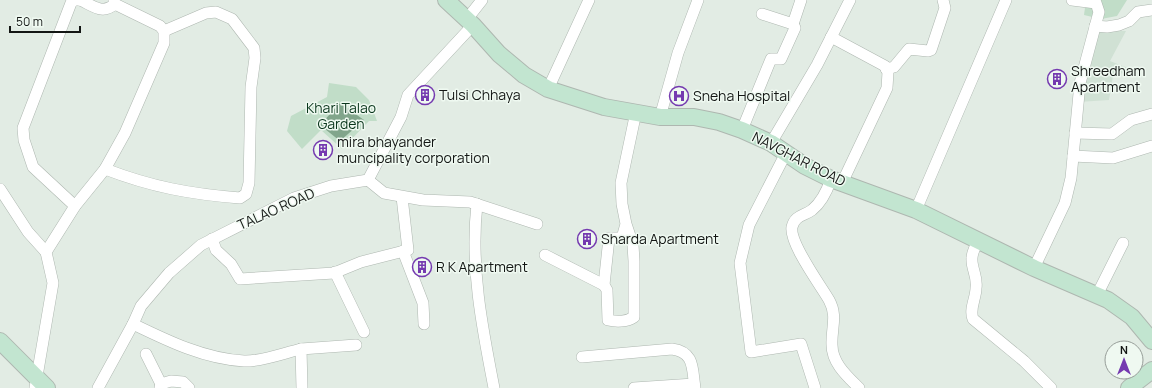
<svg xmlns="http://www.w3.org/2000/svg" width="1152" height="388" font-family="Manrope,sans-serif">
<rect width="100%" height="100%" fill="#e2ece4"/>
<polygon fill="#d0e1d4" points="1098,30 1126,31 1110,61 1133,70 1113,76 1109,100 1078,102"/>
<g fill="#c1ddc8">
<polygon points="1086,0 1127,0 1117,16 1101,19 1084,15"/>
<polygon points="329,83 356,87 369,100 377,121 369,121 342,149 321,130 302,149 287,131 291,116 327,97"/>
</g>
<polygon fill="#81a58b" points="340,103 364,120 340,141 320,125"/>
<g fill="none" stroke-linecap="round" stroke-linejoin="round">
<defs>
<g id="street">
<path d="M80,0c14,6 22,15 35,4"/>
<polyline points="762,14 793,24 801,0"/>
<polyline points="467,19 482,0"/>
<polyline points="1095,26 1107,27 1119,25 1129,21 1138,12 1152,10"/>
<polyline points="831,37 885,66 888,72 887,88 842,183"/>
<polyline points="886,69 894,67 909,49 928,51 931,50 945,8 943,0"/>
<polyline points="548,89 589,0"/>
<polyline points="660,117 678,53 698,0"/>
<polyline points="742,130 771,59 781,59 795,28 793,24"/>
<polyline points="1075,133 1112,134 1131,120 1152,114"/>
<polyline points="771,143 817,65 850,0"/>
<polyline points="786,153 749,225 740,263 751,352 801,344 815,388"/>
<polyline points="1073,156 1113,158 1152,146"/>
<path d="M105,169c47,18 85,25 135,29l6,-4 3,-11 2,-96 4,-29 -1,-10 -22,-29 -16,-7 -10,1 -42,18"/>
<path d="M831,179c-4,12 -9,23 -19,31 -8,6 -17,5 -20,17 -3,16 29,59 37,73 9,16 2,29 3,45 0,18 15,31 27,43"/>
<polyline points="368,180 384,193 423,200 470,202 537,224"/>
<polyline points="0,189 28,232 46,252"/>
<path d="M477,204c-7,62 5,123 17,184"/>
<polyline points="75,206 33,167 24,140 23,128 71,3 74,0 79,0"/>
<polyline points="916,210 1006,0"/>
<path d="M626,224l7,21 1,16v56c-7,5 -18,5 -26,3l-1,-30 -3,-5 5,-47h13l4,-14 -4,-20 -1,-21 15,-71"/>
<polyline points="212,239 216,250 231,264 240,279 334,273 361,262 408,250 402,197"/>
<path d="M978,240c-2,6 -6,12 -6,18 -1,10 6,19 4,30 0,10 -7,21 -3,31l51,42 27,27"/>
<polyline points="403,251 423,303 424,324"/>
<polyline points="545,255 604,285"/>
<polyline points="1034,268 1065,203 1071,178 1080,83 1099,12 1096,3 1072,0"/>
<polyline points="335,272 364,332"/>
<polyline points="1097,295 1123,243"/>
<path d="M133,324c35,17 72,35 111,37 16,1 40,-8 57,-12"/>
<polyline points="146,354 161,384"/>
<path d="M582,357l90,-8c23,3 20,20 23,39"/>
<polyline points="35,388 53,283 46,252 75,206 105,169 125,133 164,43 164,31 160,26 115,4 114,0"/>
<polyline points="98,388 133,324 141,306 169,273 201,245 294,198 331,186 368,180 401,117 408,95 473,25"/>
<polyline points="160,388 161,384 171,381 183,382 189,388"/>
<polyline points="302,388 301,349 356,345"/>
<polyline points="634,388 694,384"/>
</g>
<g id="secondary">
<polyline points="446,0 473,25 499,54 524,75 548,89 604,107 660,117 694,117 719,122 742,130 771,143 805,166 831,179 916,210 1034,268 1108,300 1132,317 1152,341"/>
<polyline points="0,341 47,388"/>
<polyline points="1129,388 1152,370"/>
</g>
</defs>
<use href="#street" stroke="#aeb7b0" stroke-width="12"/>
<use href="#secondary" stroke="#aeb7b0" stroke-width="18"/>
<use href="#street" stroke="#fff" stroke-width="11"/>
<use href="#secondary" stroke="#c2e5d0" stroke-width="16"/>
</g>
<defs>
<symbol id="building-ring" viewBox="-11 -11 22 22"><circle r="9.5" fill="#eff9f1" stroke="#753ab0" stroke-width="1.5"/><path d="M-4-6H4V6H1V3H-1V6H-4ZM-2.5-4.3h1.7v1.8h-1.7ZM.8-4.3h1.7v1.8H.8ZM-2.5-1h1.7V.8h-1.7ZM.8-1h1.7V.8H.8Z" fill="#753ab0"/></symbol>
<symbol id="hospital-ring" viewBox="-11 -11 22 22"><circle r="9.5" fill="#eff9f1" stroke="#753ab0" stroke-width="1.5"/><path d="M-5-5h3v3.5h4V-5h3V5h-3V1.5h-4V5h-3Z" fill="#753ab0"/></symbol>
</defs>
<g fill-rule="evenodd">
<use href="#building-ring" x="1046" y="68" width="22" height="22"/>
<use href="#building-ring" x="414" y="84" width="22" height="22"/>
<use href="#hospital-ring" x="668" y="85" width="22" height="22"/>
<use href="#building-ring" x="312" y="139" width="22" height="22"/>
<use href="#building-ring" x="576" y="228" width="22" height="22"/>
<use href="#building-ring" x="411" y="256" width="22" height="22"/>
</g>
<g text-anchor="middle" stroke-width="3" stroke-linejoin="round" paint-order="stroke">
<g font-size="14" fill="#131614" stroke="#eff9f1" text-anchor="start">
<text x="1071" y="76">Shreedham<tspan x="1071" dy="16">Apartment</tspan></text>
<text x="439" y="100">Tulsi Chhaya</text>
<text x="693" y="101">Sneha Hospital</text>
<text x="337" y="147">mira bhayander<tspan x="337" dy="16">muncipality corporation</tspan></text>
<text x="601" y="244">Sharda Apartment</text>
<text x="436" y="272">R K Apartment</text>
</g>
<g font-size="14" fill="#0a361c" stroke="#eff9f1">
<text x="341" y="113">Khari Talao<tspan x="341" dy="16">Garden</tspan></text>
</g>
<g font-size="14" fill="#131614" stroke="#eff9f1">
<text transform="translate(799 159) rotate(27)" y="5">NAVGHAR ROAD</text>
<text transform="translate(276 209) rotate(-24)" y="5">TALAO ROAD</text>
</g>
</g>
<g transform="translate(1124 360)"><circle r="19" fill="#eff9f1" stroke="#979e99"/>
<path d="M0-3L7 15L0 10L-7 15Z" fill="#753ab0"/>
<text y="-6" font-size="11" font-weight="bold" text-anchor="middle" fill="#131614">N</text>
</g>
<path d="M10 26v6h70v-6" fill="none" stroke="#131614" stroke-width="2"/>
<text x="16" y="26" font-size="12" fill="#131614" stroke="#eff9f1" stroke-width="3" paint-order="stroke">50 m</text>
</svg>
